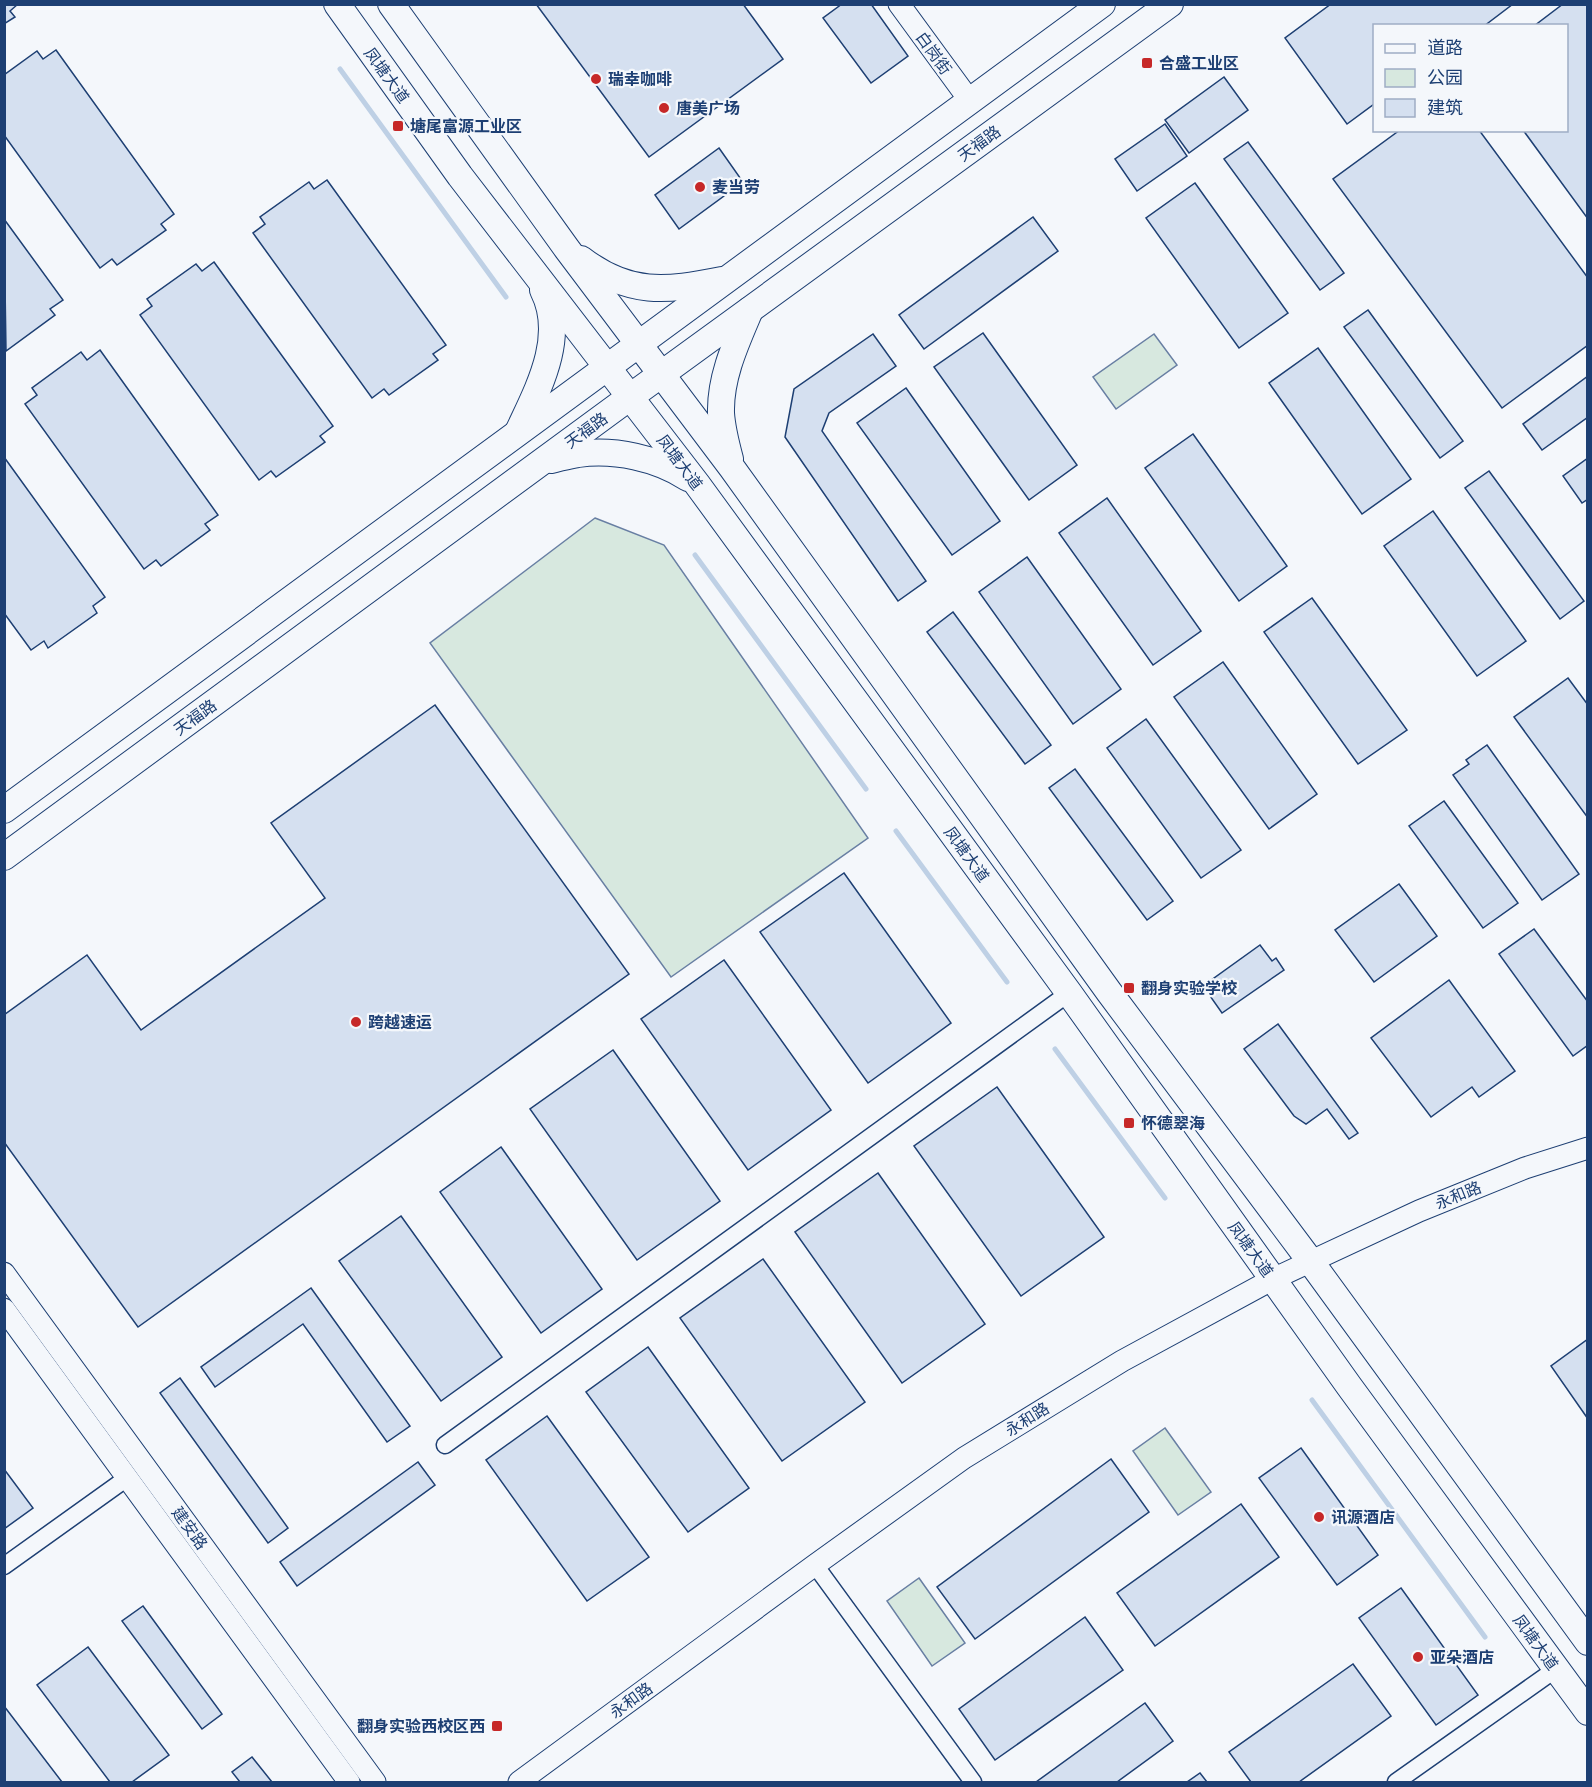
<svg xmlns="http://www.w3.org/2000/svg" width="1592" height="1787" font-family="Montserrat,'Noto Sans SC',sans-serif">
<rect width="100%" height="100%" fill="#f4f7fb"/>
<g fill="#d7e8df" stroke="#687fa3" stroke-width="1.5">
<polygon points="1154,334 1177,365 1116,409 1093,377"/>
<polygon points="595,518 664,545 868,838 671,977 430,643"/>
<polygon points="1165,1428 1211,1492 1178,1515 1133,1451"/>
<polygon points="919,1578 965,1643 932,1666 887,1601"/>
</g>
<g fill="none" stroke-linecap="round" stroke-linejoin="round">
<g stroke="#bed0e5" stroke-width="5">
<polyline points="340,69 506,297"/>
<polyline points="695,555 866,789"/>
<polyline points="896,831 1007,982"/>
<polyline points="1055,1049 1165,1198"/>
<polyline points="1312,1400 1485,1637"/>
</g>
</g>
<g fill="#d5e0f0" stroke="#1d3f73" stroke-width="1.5">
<polygon points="4,4 18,4 10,11 15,17 4,24"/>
<polygon points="536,4 743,4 783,59 649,157"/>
<polygon points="842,4 871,4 908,56 871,83 823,18"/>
<polygon points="1331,4 1513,4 1484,26 1374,26 1374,104 1347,124 1285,38"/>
<polygon points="1563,4 1588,4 1588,219 1523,130 1566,130 1566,26 1534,26"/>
<polygon points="56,50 174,214 161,224 166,230 117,265 112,259 100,268 4,135 4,75 37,51 43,59"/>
<polygon points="1224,77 1248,110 1189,153 1165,120"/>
<polygon points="1165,124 1187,156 1137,191 1115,159"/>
<polygon points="1400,130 1479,130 1588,278 1588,345 1502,408 1333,179"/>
<polygon points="1248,142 1344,273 1320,290 1224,159"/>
<polygon points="719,148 743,182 679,229 655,195"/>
<polygon points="327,180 446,345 433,354 438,360 389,395 384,389 372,398 253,233 265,224 260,217 309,182 314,189"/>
<polygon points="1195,183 1288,313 1239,348 1146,218"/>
<polygon points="1033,217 1058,251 924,349 899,315"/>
<polygon points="4,219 63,300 50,309 55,315 6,351"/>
<polygon points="214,262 333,426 320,436 325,442 276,477 271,471 259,480 140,315 152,306 147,299 196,264 202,271"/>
<polygon points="1368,310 1463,441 1440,458 1344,327"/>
<polygon points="983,333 1077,465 1029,500 934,367"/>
<polygon points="873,334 896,366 829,413 822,431 926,581 898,601 785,437 794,389"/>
<polygon points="1318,348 1411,479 1362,514 1269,383"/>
<polygon points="100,350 218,515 205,524 210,530 161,566 156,560 144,569 25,404 37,395 32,388 81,352 87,360"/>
<polygon points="1588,376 1588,417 1542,450 1523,424"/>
<polygon points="906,388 1000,521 952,555 857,423"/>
<polygon points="1193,434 1287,566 1239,601 1145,468"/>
<polygon points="4,457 105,597 93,606 97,613 48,648 44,641 31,650 4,613"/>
<polygon points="1588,458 1588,499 1582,503 1563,476"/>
<polygon points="1489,471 1584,601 1560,619 1465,488"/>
<polygon points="1107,498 1201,631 1153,665 1059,533"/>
<polygon points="1433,511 1526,641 1477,676 1384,546"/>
<polygon points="1027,557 1121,689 1073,724 979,592"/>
<polygon points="1312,598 1407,730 1358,764 1264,632"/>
<polygon points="953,612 1051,745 1025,764 927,632"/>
<polygon points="1223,662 1317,794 1269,829 1174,697"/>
<polygon points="1568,678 1588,705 1588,818 1514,717"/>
<polygon points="435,705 629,974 138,1327 4,1142 4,1015 87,955 141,1030 325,898 271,823"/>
<polygon points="1146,719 1241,850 1201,878 1107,748"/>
<polygon points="1487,745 1579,874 1542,900 1453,775 1469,764 1466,760"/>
<polygon points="1075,769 1173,901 1147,920 1049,788"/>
<polygon points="1444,801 1518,903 1483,928 1409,826"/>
<polygon points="844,873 951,1023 868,1083 760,932"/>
<polygon points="1399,884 1437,936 1374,982 1335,930"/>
<polygon points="1534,929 1588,1002 1588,1045 1573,1056 1499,954"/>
<polygon points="1260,945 1272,961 1276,958 1284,970 1222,1013 1203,986"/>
<polygon points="724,960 831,1110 748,1170 641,1019"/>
<polygon points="1449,980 1515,1071 1479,1097 1472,1087 1431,1117 1371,1038"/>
<polygon points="1278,1024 1358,1133 1349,1139 1327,1109 1306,1124 1294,1116 1244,1049"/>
<polygon points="613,1050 720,1201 637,1260 530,1109"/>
<polygon points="997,1087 1104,1237 1021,1296 914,1146"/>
<polygon points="501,1147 602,1289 541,1333 440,1192"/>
<polygon points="878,1173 985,1324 902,1383 795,1232"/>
<polygon points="401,1216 502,1357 441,1401 339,1261"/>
<polygon points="763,1259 865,1402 782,1461 680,1318"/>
<polygon points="311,1288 410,1426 387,1442 303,1324 215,1387 201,1367"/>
<polygon points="1588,1339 1588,1419 1551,1366"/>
<polygon points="648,1347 749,1488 688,1532 586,1392"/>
<polygon points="180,1378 288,1528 268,1543 160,1393"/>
<polygon points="547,1416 649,1557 587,1601 486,1460"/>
<polygon points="1301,1448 1378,1555 1337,1585 1259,1478"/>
<polygon points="1111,1459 1149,1512 975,1639 937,1587"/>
<polygon points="418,1462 435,1485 297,1586 280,1562"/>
<polygon points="4,1469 33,1508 4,1529"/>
<polygon points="1241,1504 1279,1557 1155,1646 1117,1593"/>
<polygon points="1401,1588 1478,1695 1436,1725 1359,1618"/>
<polygon points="143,1606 222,1714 202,1729 122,1621"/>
<polygon points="1085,1617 1123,1670 995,1760 959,1709"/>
<polygon points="88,1647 169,1755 132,1782 110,1782 37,1685"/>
<polygon points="1353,1664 1391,1716 1299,1782 1251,1782 1229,1752"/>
<polygon points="1145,1703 1173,1741 1117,1782 1036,1782"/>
<polygon points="4,1706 62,1782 4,1782"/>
<polygon points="252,1757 272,1782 240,1782 232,1772"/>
<polygon points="1200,1773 1207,1782 1187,1782"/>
</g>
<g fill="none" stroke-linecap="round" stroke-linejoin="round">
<defs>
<g id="minor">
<polyline points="445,1445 1069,993"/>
<polyline points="815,1565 973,1782"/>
<polyline points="4,1566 127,1478"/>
<polyline points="1396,1782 1556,1669"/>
</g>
<g id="tertiary">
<polyline points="899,4 970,101"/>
<polyline points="4,1273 375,1782"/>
<polyline points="4,1309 349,1782"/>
<polyline points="519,1782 815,1565 964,1458 1122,1361 1273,1279 1419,1211 1525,1168 1588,1148"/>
</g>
<g id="primary">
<polyline points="337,4 460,176 697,484 1069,993 1349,1386 1588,1712"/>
<polyline points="391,4 567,249 732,468 1109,992 1311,1262 1588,1642"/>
<path d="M581,259c48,37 85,32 141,21"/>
<path d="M518,432c20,-43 49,-95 25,-142"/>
<path d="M730,459c-4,-15 -8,-30 -9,-46 -1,-36 15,-70 29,-103"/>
<path d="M551,460c9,-2 18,-5 27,-6 37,-5 79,4 110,24"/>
<polyline points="4,810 1102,4"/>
<polyline points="4,857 630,397 1170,4"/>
</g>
</defs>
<use href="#minor" stroke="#1d3f73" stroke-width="19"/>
<use href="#tertiary" stroke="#1d3f73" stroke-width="23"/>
<use href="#primary" stroke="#1d3f73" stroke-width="28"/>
<use href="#minor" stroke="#f4f7fb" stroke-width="16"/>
<use href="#tertiary" stroke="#f4f7fb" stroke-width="21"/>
<use href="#primary" stroke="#f4f7fb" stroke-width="26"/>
</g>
<g fill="#c62828" stroke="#f4f7fb" stroke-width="2">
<rect x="1141" y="57" width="12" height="12" rx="3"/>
<circle cx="596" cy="79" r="6"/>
<circle cx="664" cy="108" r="6"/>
<rect x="392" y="120" width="12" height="12" rx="3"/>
<circle cx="700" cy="187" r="6"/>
<rect x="1123" y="982" width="12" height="12" rx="3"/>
<circle cx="356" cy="1022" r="6"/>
<rect x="1123" y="1117" width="12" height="12" rx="3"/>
<circle cx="1319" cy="1517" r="6"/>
<circle cx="1418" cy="1657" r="6"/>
<rect x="491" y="1720" width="12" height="12" rx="3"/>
</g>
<g text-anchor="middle" stroke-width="4.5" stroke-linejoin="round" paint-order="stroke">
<g font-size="16" fill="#1d3f73" stroke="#f4f7fb">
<text transform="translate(934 53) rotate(54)" y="6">白岗街</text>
<text transform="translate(387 75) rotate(54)" y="6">凤塘大道</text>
<text transform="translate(979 143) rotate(-36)" y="6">天福路</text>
<text transform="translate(586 430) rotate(-36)" y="6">天福路</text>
<text transform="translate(680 462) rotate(53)" y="6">凤塘大道</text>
<text transform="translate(195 717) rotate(-36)" y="6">天福路</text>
<text transform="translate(967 854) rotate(54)" y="6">凤塘大道</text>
<text transform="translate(1458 1195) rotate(-22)" y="6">永和路</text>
<text transform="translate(1251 1249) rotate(54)" y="6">凤塘大道</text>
<text transform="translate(1027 1419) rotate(-32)" y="6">永和路</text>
<text transform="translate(190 1528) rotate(54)" y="6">建安路</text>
<text transform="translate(1536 1642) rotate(54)" y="6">凤塘大道</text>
<text transform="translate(631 1700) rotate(-36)" y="6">永和路</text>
</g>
<g font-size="16" font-weight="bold" fill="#1d3f73" stroke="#f4f7fb" text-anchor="start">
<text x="1159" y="69">合盛工业区</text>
<text x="608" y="85">瑞幸咖啡</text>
<text x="676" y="114">唐美广场</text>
<text x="410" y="132">塘尾富源工业区</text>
<text x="712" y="193">麦当劳</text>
<text x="1141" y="994">翻身实验学校</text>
<text x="368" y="1028">跨越速运</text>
<text x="1141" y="1129">怀德翠海</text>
<text x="1331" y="1523">讯源酒店</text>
<text x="1430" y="1663">亚朵酒店</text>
<text x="485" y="1732" text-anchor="end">翻身实验西校区西</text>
</g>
</g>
<rect width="1592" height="1787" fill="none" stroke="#1d3f73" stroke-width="12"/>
<rect x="1373" y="24" width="195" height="108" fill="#f4f7fb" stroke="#9eadc5" stroke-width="1.5"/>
<rect x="1385" y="44" width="30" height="9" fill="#f4f7fb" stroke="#9eadc5" stroke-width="1.5"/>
<text x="1427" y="54" font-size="18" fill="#1d3f73">道路</text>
<rect x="1385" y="69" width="30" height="18" fill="#d7e8df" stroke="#9eadc5" stroke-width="1.5"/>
<text x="1427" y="84" font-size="18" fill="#1d3f73">公园</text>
<rect x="1385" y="99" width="30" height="18" fill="#d5e0f0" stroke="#9eadc5" stroke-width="1.5"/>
<text x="1427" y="114" font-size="18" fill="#1d3f73">建筑</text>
</svg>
